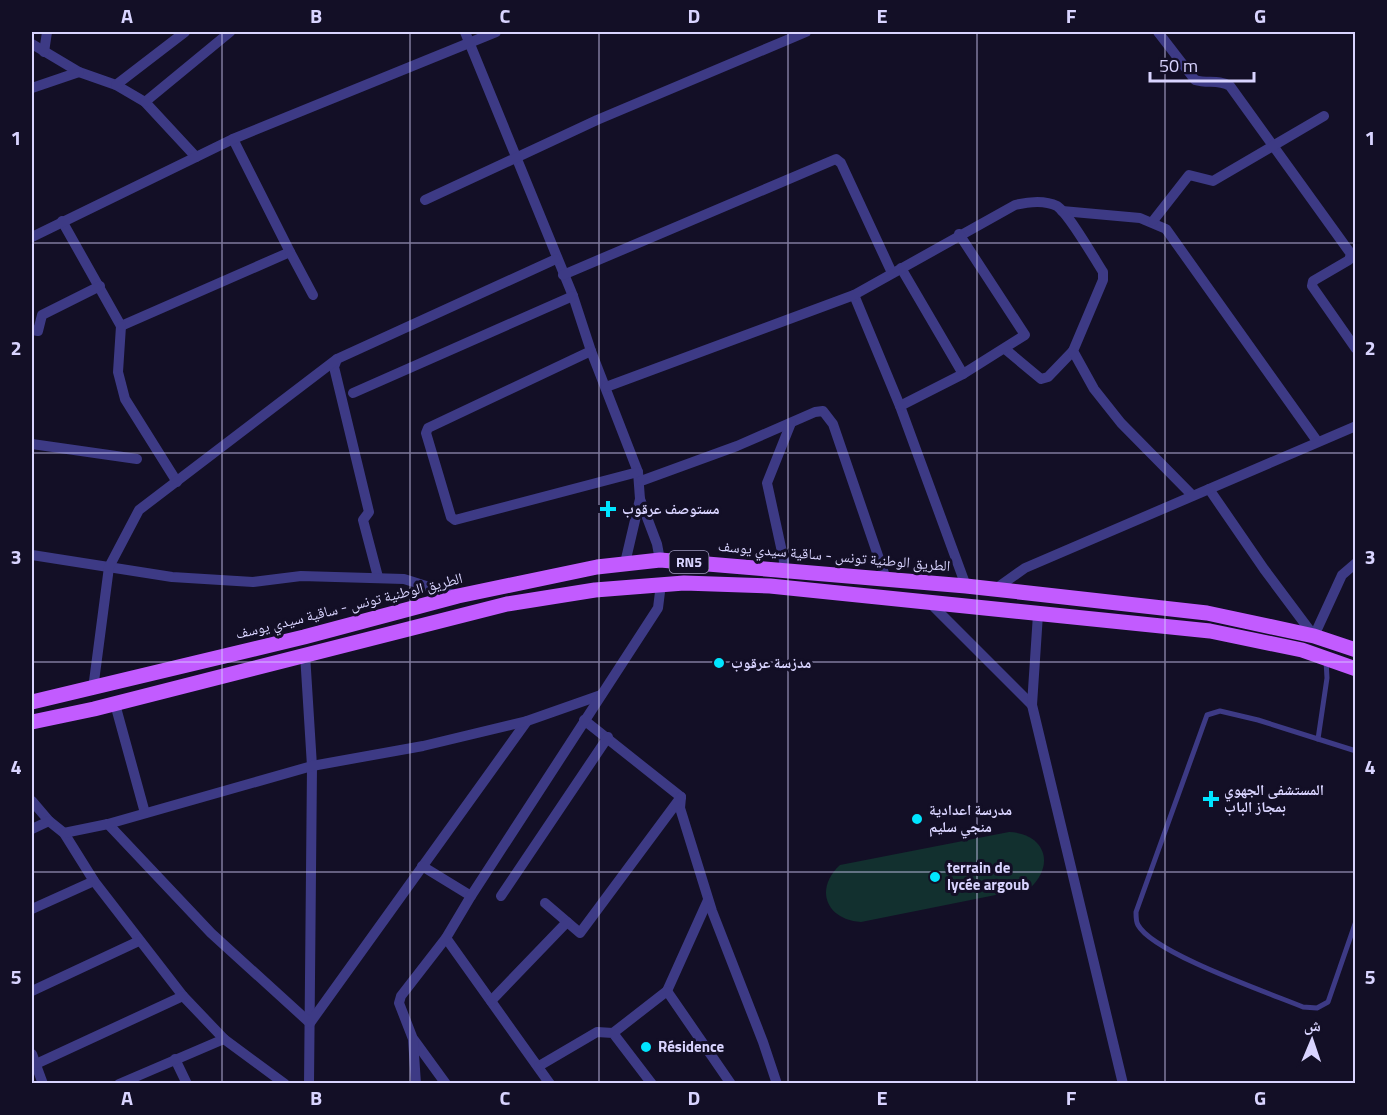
<svg xmlns="http://www.w3.org/2000/svg" width="1387" height="1115" font-family="'Titillium Web','Noto Naskh Arabic',sans-serif">
	<style>
		.grass { fill: #12302f }
		.lines { fill: none; stroke-linecap: round; stroke-linejoin: round }
		.service { stroke: #3d3a85; stroke-width: 5 }
		.minor { stroke: #3d3a85; stroke-width: 10 }
		.primary { stroke: #c25bff; stroke-width: 15 }
		.grid { fill: none; stroke: #d9d4ff; stroke-width: 1.5; stroke-opacity: 0.55 }
		.poi-dot { fill: #00e5ff; stroke: #130f26; stroke-width: 2 }
		.labels { text-anchor: middle; stroke-width: 6; stroke-linejoin: round; paint-order: stroke }
		.shield { fill: #130f26; stroke: #9e99be; stroke-width: 1.5 }
		.shield-label { font-size: 14px; font-weight: bold; fill: #d9d4ff }
		.poi-label { font-size: 15px; font-weight: bold; fill: #d9d4ff; stroke: #130f26; text-anchor: start }
		.street-label { font-size: 15px; fill: #d9d4ff; stroke: #130f26 }
		.neatline { fill: none; stroke: #d9d4ff; stroke-width: 2 }
		.grid-label { font-size: 20px; text-anchor: middle; font-weight: bold; fill: #d9d4ff }
	</style>
	<rect width="100%" height="100%" fill="#130f26"/>
	<path class="grass" d="M 1009,832 C 1044,833 1056,864 1030,888 L 861,922 C 826,920 814,889 840,865 Z"/>
	<g class="lines">
		<g class="service">
			<path d="M 1318,739 L 1327,678 L 1326,660"/>
			<path d="M 1356,751 L 1258,720 L 1220,711 L 1207,715 L 1136,912 C 1136,916 1136,922 1138,925 C 1153,953 1269,993 1303,1007 L 1317,1008 L 1328,1002 L 1356,921"/>
		</g>
		<g class="minor">
			<path d="M 465,32 L 573,296 L 591,351 L 638,472 L 640,499 L 625,563"/>
			<path d="M 1158,32 L 1195,80 C 1208,84 1218,79 1230,86 L 1351,254 L 1349,260 L 1313,281 L 1312,286 L 1356,349"/>
			<path d="M 32,44 L 79,72 L 116,85 L 145,102 L 196,157"/>
			<path d="M 44,52 L 47,32"/>
			<path d="M 116,85 L 185,32"/>
			<path d="M 32,88 L 79,72"/>
			<path d="M 145,102 L 230,32"/>
			<path d="M 425,200 L 597,120 L 806,32"/>
			<path d="M 1062,211 L 1140,218 L 1166,229 L 1317,441"/>
			<path d="M 62,221 L 121,326 L 290,252 L 233,139"/>
			<path d="M 1153,221 L 1189,175 L 1213,181 L 1324,116"/>
			<path d="M 32,237 L 233,139 L 496,32"/>
			<path d="M 290,252 L 313,295"/>
			<path d="M 901,268 L 963,374"/>
			<path d="M 563,275 L 836,159 L 841,163 L 892,273"/>
			<path d="M 854,295 L 900,406 L 966,586"/>
			<path d="M 121,326 L 118,372 L 125,399 L 177,482"/>
			<path d="M 32,330 L 38,331 L 42,315 L 100,286"/>
			<path d="M 1005,349 L 1041,379 L 1048,377 L 1073,351"/>
			<path d="M 591,351 L 428,428 L 426,433 L 451,517 L 455,520 L 638,472"/>
			<path d="M 337,359 L 334,367 L 369,512 L 363,520 L 378,577"/>
			<path d="M 606,387 L 854,295 L 1015,205 C 1027,202 1045,200 1057,206 C 1069,214 1094,258 1103,272 L 1103,280 L 1073,351 L 1094,389 L 1121,423 L 1192,495"/>
			<path d="M 353,393 L 573,296"/>
			<path d="M 900,406 L 963,374 L 1025,335 L 959,234"/>
			<path d="M 32,444 L 137,459"/>
			<path d="M 641,481 L 737,446 L 815,412 L 823,411 L 833,424 L 886,579"/>
			<path d="M 1209,489 L 1264,569 L 1314,636"/>
			<path d="M 640,499 L 657,544 L 660,560"/>
			<path d="M 32,555 L 172,577 L 253,582 L 301,576 L 404,579 L 458,596"/>
			<path d="M 783,570 L 784,561 L 767,483 L 791,423"/>
			<path d="M 994,590 L 1025,568 L 1356,426"/>
			<path d="M 930,603 L 1032,705"/>
			<path d="M 1038,614 L 1032,705 L 1123,1084"/>
			<path d="M 1314,636 L 1342,575 L 1356,563"/>
			<path d="M 305,654 L 312,766 L 309,1084"/>
			<path d="M 93,689 L 109,567 L 139,510 L 337,359 L 556,259"/>
			<path d="M 115,704 L 145,813"/>
			<path d="M 584,720 L 681,797"/>
			<path d="M 681,797 L 680,808 L 712,911 L 763,1042 L 777,1084"/>
			<path d="M 32,801 L 49,821 L 64,833 L 94,881 L 183,996 L 224,1039 L 285,1084"/>
			<path d="M 108,824 L 211,933 L 310,1023 L 527,721"/>
			<path d="M 32,829 L 49,821"/>
			<path d="M 64,833 L 108,824 L 312,766 L 423,746 L 527,721 L 601,695"/>
			<path d="M 422,866 L 471,896"/>
			<path d="M 501,896 L 608,737"/>
			<path d="M 545,903 L 580,933 L 681,797"/>
			<path d="M 32,909 L 94,881"/>
			<path d="M 446,938 L 550,1084"/>
			<path d="M 32,991 L 139,941"/>
			<path d="M 667,991 L 708,900"/>
			<path d="M 491,1001 L 567,922"/>
			<path d="M 613,1033 L 667,991 L 731,1084"/>
			<path d="M 414,1040 L 446,1084"/>
			<path d="M 32,1054 L 43,1084"/>
			<path d="M 175,1059 L 187,1084"/>
			<path d="M 36,1064 L 183,996"/>
			<path d="M 539,1066 L 597,1032 L 613,1033 L 652,1084"/>
			<path d="M 119,1084 L 224,1039"/>
			<path d="M 416,1084 L 413,1039 L 399,1003 L 401,996 L 446,938 L 471,896 L 658,608 L 661,584"/>
		</g>
		<g class="primary">
			<path d="M 32,702 L 304,637 L 458,596 L 597,567 L 660,560 L 966,586 L 1207,613 L 1314,636 L 1356,650"/>
			<path d="M 32,722 L 94,709 L 507,604 L 595,590 L 684,583 L 770,586 L 1210,631 L 1302,650 L 1356,669"/>
		</g>
	</g>
	<path class="grid" d="M 222,32 L 222,1084M 410,32 L 410,1084M 599,32 L 599,1084M 788,32 L 788,1084M 977,32 L 977,1084M 1165,32 L 1165,1084M 32,243 L 1356,243M 32,453 L 1356,453M 32,662 L 1356,662M 32,872 L 1356,872"/>
	<g class="poi-dot">
		<path d="M605 500h6v6h6v6h-6v6h-6v-6h-6v-6h6z"/>
		<circle cx="719" cy="663" r="6"/>
		<path d="M1208 790h6v6h6v6h-6v6h-6v-6h-6v-6h6z"/>
		<circle cx="917" cy="819" r="6"/>
		<circle cx="935" cy="877" r="6"/>
		<circle cx="646" cy="1047" r="6"/>
	</g>
	<g class="labels">
		<rect class="shield" x="669.5" y="551" width="39" height="22" rx="4.5"/>
		<g class="shield-label">
			<text x="689" y="567">RN5</text>
		</g>
		<g class="poi-label">
			<text x="622" y="514">مستوصف عرقوب</text>
			<text x="731" y="668">مدزسة عرقوب</text>
			<text x="1224" y="795">المستشفى الجهوي<tspan x="1224" dy="17">بمجاز الباب</tspan></text>
			<text x="929" y="815">مدرسة اعدادية<tspan x="929" dy="17">منجي سليم</tspan></text>
			<text x="947" y="873">terrain de<tspan x="947" dy="17">lycée argoub</tspan></text>
			<text x="658" y="1052">Résidence</text>
		</g>
		<g class="street-label">
			<text transform="translate(834 556) rotate(5)" y="5">الطريق الوطنية تونس - ساقية سيدي يوسف</text>
			<text transform="translate(349 606) rotate(-14)" y="5">الطريق الوطنية تونس - ساقية سيدي يوسف</text>
		</g>
	</g>
	<rect width="1387" height="1115" fill="none" stroke="#130f26" stroke-width="66"/>
	<g transform="translate(1312 1040) rotate(2)" stroke="#130f26" stroke-width="4.5" paint-order="stroke">
	<path d="M0-4.5L10 22L0 15L-10 22Z" fill="#d9d4ff"/>
	<text y="-9" font-size="16" font-weight="bold" text-anchor="middle" fill="#d9d4ff">ش</text>
	</g>
	<path d="M1150 72v9h104v-9" fill="none" stroke="#d9d4ff" stroke-width="3"/>
	<text x="1159" y="72" font-size="18" fill="#d9d4ff" stroke="#130f26" stroke-width="4.5" paint-order="stroke">50 m</text>
	<rect x="33" y="33" width="1321" height="1049" class="neatline"/>
	<g class="grid-label">
		<text x="127" y="23">A</text>
		<text x="316" y="23">B</text>
		<text x="505" y="23">C</text>
		<text x="694" y="23">D</text>
		<text x="882" y="23">E</text>
		<text x="1071" y="23">F</text>
		<text x="1260" y="23">G</text>
		<text x="16" y="145">1</text>
		<text x="1370" y="145">1</text>
		<text x="16" y="355">2</text>
		<text x="1370" y="355">2</text>
		<text x="16" y="564">3</text>
		<text x="1370" y="564">3</text>
		<text x="16" y="774">4</text>
		<text x="1370" y="774">4</text>
		<text x="16" y="984">5</text>
		<text x="1370" y="984">5</text>
		<text x="127" y="1105">A</text>
		<text x="316" y="1105">B</text>
		<text x="505" y="1105">C</text>
		<text x="694" y="1105">D</text>
		<text x="882" y="1105">E</text>
		<text x="1071" y="1105">F</text>
		<text x="1260" y="1105">G</text>
	</g>
</svg>
